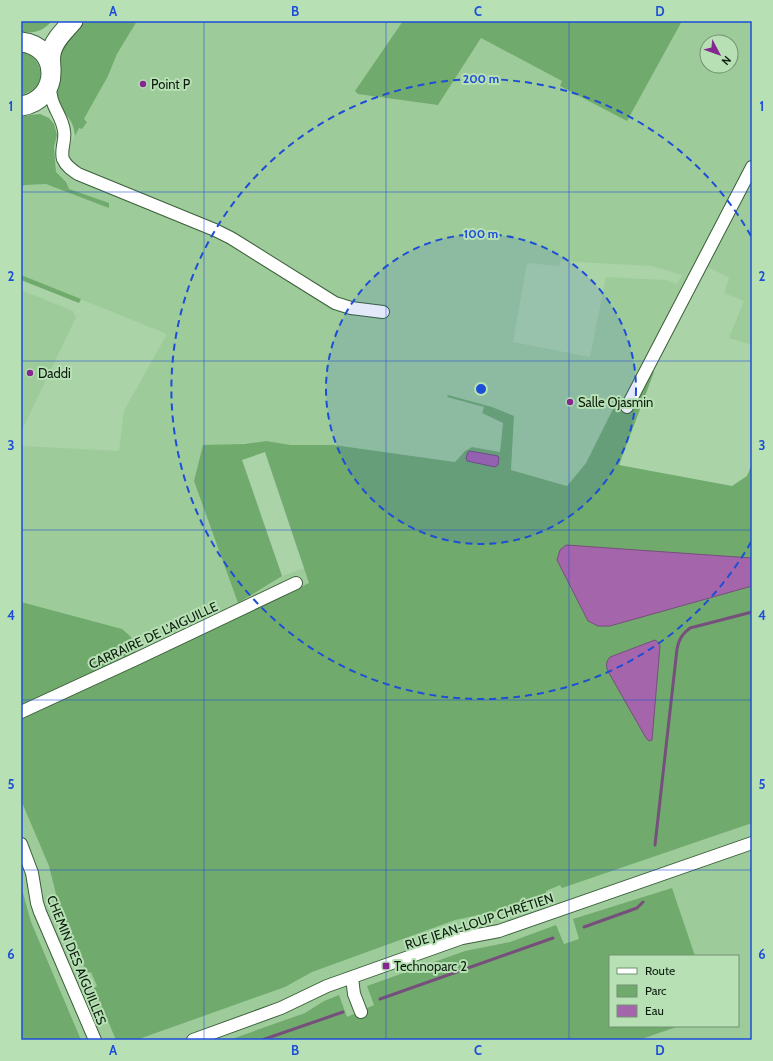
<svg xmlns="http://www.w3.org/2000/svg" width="773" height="1061" font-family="Cabin,sans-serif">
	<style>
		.built { fill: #9dcb9a; fill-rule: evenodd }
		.green { fill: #70aa6d }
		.water { fill: #a465ab; stroke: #774f7c }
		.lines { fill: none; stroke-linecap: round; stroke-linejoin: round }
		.stream { stroke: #774f7c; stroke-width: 3 }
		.minor-casing { stroke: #3b5f39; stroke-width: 14 }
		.primary-casing { stroke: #3b5f39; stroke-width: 21 }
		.minor { stroke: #fff; stroke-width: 12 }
		.primary { stroke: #fff; stroke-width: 19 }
		.grid { fill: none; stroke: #1d4ed8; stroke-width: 1; stroke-opacity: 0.55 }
		.ring { fill: none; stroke: #1d4ed8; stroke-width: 2; stroke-dasharray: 7 5 }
		.poi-dot { fill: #862791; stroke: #b7e0b5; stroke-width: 1.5 }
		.labels { text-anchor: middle; stroke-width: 4; stroke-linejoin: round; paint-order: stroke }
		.poi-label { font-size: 13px; fill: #0d1d0d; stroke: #b7e0b5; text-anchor: start }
		.street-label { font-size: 13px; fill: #0d1d0d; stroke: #b7e0b5 }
		.centre { fill: #1d4ed8; stroke: #b7e0b5; stroke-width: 2 }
		.ring-label { font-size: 12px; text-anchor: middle; font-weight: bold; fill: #1d4ed8; stroke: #b7e0b5; stroke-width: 4; stroke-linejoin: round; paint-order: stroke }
		.neatline { fill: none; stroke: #1d4ed8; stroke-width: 1.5 }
		.grid-label { font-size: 13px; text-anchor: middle; font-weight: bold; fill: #1d4ed8 }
	</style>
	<rect width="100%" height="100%" fill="#aad3a8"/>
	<g class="built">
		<path d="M 137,21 L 403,21 L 382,54 L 438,105 L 481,38 L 563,81 L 560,86 L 627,121 L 682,21 L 752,21 L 752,345 L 729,338 L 744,301 L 724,293 L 729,278 L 708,267 L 631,413 L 615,406 L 586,463 L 567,486 L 511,470 L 514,416 L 492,407 L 448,395 L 448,397 L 484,407 L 482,413 L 503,423 L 500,452 L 472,447 L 465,451 L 456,462 L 334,445 L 291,445 L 266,441 L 238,444 L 242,460 L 282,576 L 305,568 L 752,622 L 752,1040 L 21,1040 L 21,446 L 119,451 L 124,411 L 167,334 L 21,275 L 21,187 L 25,185 L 46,184 L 70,145 L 79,127 L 87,121 L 84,120 L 108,76 L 117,54 ZM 707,42 L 731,42 L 731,66 L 707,66 ZM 561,261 L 652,266 L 682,275 L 677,284 L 665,280 L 606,277 L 590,357 L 513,342 L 527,263 L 559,266 ZM 610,956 L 738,956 L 738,1026 L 610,1026 Z"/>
		<path d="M 21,290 L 73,311 L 76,317 L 21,432 Z"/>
	</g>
	<g class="green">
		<path d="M 21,21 L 52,21 C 42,32 35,33 21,32 Z"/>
		<path d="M 80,21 L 137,21 L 117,54 L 108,76 L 84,119 L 87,122 L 82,129 L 79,128 L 75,136 C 73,117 65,117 58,103 C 54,95 60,84 61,76 C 62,67 56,57 60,48 C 63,41 75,28 80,21 Z"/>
		<path d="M 403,21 L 682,21 L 627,121 L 560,86 L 562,81 L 481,38 L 438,105 L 358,94 L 355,91 Z"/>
		<path d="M 21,52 C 35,53 46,71 38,84 C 34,90 29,92 22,95 L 21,92 Z"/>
		<path d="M 40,114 L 49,118 L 54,124 L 57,135 L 54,147 L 56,172 L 66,182 L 69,189 L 109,203 L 109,208 L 46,184 L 25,185 L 21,187 L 21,117 L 30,115 Z"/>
		<path d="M 21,275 L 81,299 L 79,303 L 21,280 Z"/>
		<path d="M 653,371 L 654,372 L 619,465 L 732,486 L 747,476 L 752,464 L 752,823 L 562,888 L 560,885 L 546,891 L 546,895 L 502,910 L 455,920 L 312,972 L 285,987 L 136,1040 L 116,1040 L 94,988 L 97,986 L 91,972 L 87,973 L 59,906 L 49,866 L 21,800 L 21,719 L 309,583 L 265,452 L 242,460 L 282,576 L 238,603 L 194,481 L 203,445 L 244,444 L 266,441 L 291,445 L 334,445 L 455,462 L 465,451 L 472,447 L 500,452 L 503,423 L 482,413 L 484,407 L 447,397 L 448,395 L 492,407 L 514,416 L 511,470 L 567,486 L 586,463 L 615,405 L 631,413 Z"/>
		<path d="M 21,602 L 122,629 L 130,636 L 136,646 L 134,655 L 21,706 Z"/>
		<path d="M 21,886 L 31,922 L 81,1040 L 21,1040 Z"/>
		<path d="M 672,888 L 695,956 L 610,956 L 610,1026 L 679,1026 L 639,1040 L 229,1040 L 305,1013 L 324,1001 L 339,995 L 347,1017 L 374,1005 L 367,986 L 465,951 L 510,942 L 556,925 L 564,944 L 579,939 L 573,919 Z"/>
	</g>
	<g class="water">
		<path d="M 470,451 L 498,456 L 499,458 L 498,465 L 495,467 L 467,461 L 466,458 L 468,452 Z"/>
		<path d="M 566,545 L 752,558 L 752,586 L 610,626 L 598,626 L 588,621 L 557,560 L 560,550 Z"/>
		<path d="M 655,640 L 659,643 L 660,646 L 652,740 L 649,741 L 646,738 L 609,673 C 606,667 605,663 610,657 Z"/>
	</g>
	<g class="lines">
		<g class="stream">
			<path d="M 655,845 L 677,649 C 679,639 682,634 690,628 L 752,612"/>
			<path d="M 584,927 L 637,908 L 643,902"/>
			<path d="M 380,999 L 553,938"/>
			<path d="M 262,1040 L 343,1012"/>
		</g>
		<defs>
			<g id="minor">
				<path d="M 50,84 C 49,106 62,114 64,131 C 66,140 60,150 63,159 C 66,166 72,170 78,174 L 215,230 L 231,238 L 335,303 L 351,308 L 383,312"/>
				<path d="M 627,407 L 752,167"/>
				<path d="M 21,712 L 134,660 L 296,583"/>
				<path d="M 21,844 L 32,873 L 37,903 L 40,912 L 95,1040"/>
				<path d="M 352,978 L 354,994 L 361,1012"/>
				<path d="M 193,1040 L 281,1008 L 327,986 L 462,938 L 499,931 L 752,843"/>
			</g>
			<g id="primary">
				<path d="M 21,42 C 61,46 61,100 21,106"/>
				<path d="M 51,70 C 51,65 50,59 51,54 C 53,41 65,30 73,21"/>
			</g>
		</defs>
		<use href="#minor" class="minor-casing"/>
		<use href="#primary" class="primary-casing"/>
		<use href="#minor" class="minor"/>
		<use href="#primary" class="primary"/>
	</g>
	<path class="grid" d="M 204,21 L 204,1040M 386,21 L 386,1040M 569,21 L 569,1040M 21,192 L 752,192M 21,361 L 752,361M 21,530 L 752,530M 21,700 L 752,700M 21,870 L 752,870"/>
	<circle cx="481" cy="389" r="155" fill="#1d4ed8" fill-opacity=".12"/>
	<g class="ring">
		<circle cx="481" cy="389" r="155"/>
		<path d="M751 542A310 310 0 1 1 751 236"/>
	</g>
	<g class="poi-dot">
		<circle cx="143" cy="84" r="4"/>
		<circle cx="30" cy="373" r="4"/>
		<circle cx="570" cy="402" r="4"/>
		<rect x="382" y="962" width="8" height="8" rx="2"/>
	</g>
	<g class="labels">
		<g class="poi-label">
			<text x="151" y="89">Point P</text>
			<text x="38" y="378">Daddi</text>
			<text x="578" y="407">Salle Ojasmin</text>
			<text x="394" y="971">Technoparc 2</text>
		</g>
		<g class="street-label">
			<text transform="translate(153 635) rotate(-25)" y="5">CARRAIRE DE L'AIGUILLE</text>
			<text transform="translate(479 921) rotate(-18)" y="5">RUE JEAN-LOUP CHRÉTIEN</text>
			<text transform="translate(77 960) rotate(68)" y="5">CHEMIN DES AIGUILLES</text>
		</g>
	</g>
	<circle cx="481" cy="389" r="6" class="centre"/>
	<g class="ring-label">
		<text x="481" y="83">200 m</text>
		<text x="481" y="238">100 m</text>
	</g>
	<rect width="773" height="1061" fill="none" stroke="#b7e0b5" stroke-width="44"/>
	<rect x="609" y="955" width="130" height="72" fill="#b7e0b5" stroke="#739272"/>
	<rect x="617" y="968" width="20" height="6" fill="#ffffff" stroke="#739272"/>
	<text x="645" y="975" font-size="12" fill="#0d1d0d">Route</text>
	<rect x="617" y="985" width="20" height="12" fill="#70aa6d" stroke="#739272"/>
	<text x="645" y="995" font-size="12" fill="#0d1d0d">Parc</text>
	<rect x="617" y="1005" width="20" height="12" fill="#a465ab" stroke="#739272"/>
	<text x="645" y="1015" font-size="12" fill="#0d1d0d">Eau</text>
	<g transform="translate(719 54) rotate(131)"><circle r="19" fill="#b7e0b5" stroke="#739272"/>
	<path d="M0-3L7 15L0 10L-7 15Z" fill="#862791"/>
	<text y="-6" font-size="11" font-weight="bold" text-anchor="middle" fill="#0d1d0d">N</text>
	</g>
	<rect x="22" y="22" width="729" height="1017" class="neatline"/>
	<g class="grid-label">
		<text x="113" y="16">A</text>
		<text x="295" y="16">B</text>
		<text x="478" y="16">C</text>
		<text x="660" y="16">D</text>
		<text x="11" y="111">1</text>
		<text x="762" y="111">1</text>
		<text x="11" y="281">2</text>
		<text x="762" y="281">2</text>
		<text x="11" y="450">3</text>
		<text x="762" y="450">3</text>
		<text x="11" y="620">4</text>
		<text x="762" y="620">4</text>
		<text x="11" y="789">5</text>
		<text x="762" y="789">5</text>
		<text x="11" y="959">6</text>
		<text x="762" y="959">6</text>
		<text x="113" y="1055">A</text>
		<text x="295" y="1055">B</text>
		<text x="478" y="1055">C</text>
		<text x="660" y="1055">D</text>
	</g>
</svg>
